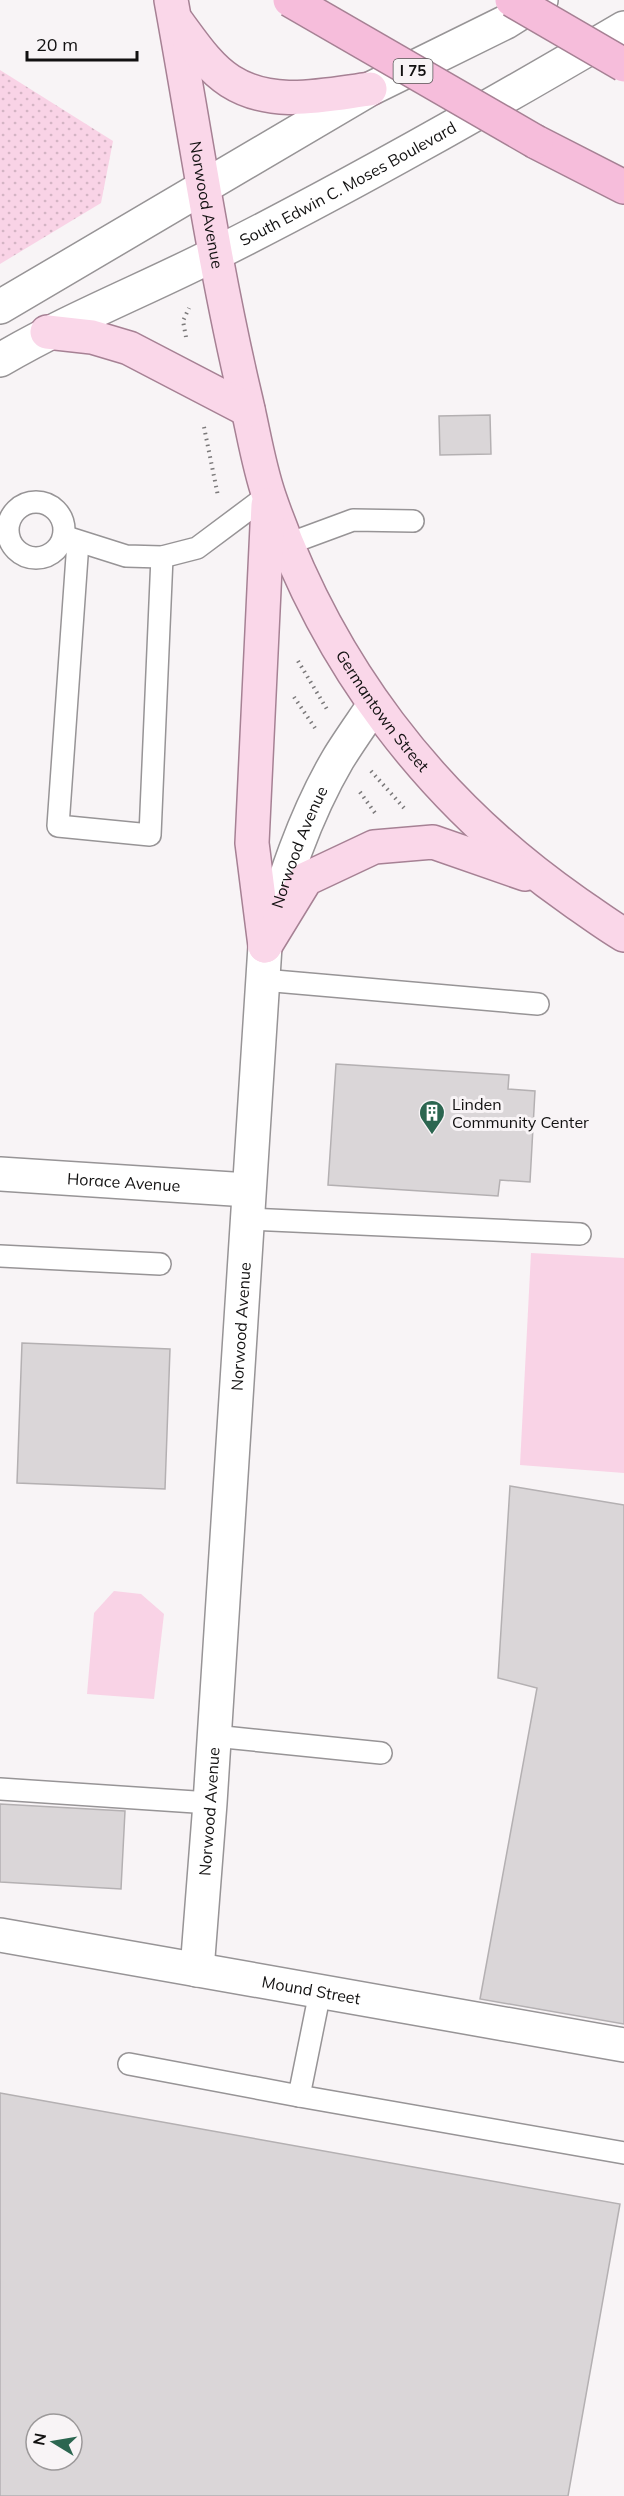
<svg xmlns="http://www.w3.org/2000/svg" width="624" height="2496" font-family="Mulish,sans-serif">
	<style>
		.grass { fill: url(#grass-dots) }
		.park { fill: #f9d3e6 }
		.building { fill: #dad6d8; stroke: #b4b0b2; stroke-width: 1.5; fill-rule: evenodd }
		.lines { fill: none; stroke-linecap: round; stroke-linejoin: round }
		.lane-casing { stroke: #979496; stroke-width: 24 }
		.street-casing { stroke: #979496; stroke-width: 36 }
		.secondary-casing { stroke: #979496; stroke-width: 36 }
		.primary-casing { stroke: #a68194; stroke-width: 36 }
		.highway-casing { stroke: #a68194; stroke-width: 36 }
		.path { stroke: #7b797a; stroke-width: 4; stroke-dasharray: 1.5 4.5; stroke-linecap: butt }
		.lane { stroke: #fff; stroke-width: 21 }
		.street { stroke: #fff; stroke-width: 33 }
		.secondary { stroke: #fff; stroke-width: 33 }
		.primary { stroke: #fad7e9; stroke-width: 33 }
		.highway { stroke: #f6bddb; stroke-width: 33 }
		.highway-bridge-casing { stroke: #a68194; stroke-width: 36; stroke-linecap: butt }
		.highway-bridge { stroke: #f6bddb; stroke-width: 33 }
		.labels { text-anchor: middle; stroke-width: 6; stroke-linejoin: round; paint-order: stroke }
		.shield { fill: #f8f4f6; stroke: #575556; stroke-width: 1.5 }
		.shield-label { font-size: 15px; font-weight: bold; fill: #121111 }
		.street-label { font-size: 16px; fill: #121111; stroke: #f8f4f6 }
		.poi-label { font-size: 16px; fill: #121111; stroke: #f8f4f6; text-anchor: start }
	</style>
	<defs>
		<pattern id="grass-dots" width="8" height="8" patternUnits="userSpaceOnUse" patternTransform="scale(1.5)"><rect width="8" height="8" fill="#f9d3e6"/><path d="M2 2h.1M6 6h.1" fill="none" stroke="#d4b4c4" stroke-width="1.8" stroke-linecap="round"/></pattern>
	</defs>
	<rect width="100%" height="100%" fill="#f8f4f6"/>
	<path class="grass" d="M 0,70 L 113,141 L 101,203 L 0,264 Z"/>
	<g class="park">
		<path d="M 531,1253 L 624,1258 L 624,1473 L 520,1465 Z"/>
		<path d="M 114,1591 L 141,1594 L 164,1614 L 154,1699 L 87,1694 L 94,1613 Z"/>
	</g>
	<g class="building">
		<path d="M 490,415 L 491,454 L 440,455 L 439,416 Z"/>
		<path d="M 336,1064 L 509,1075 L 508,1089 L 535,1091 L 530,1182 L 500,1180 L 498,1196 L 328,1185 Z"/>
		<path d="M 22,1343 L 170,1349 L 165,1489 L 17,1483 Z"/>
		<path d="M 510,1486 L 624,1505 L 624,2024 L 480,1999 L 537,1688 L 498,1678 Z"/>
		<path d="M 0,1804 L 125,1811 L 121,1889 L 0,1882 Z"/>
		<path d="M 0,2093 L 620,2204 L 568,2496 L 0,2496 ZM 36,2424 L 72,2424 L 72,2460 L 36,2460 Z"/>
	</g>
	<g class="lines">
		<defs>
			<g id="lane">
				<circle cx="36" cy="530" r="28"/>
				<path d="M 66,537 L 126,556 L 162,557 L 197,548 L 268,495"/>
				<path d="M 78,542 L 58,826 L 150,835 L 162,557"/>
				<path d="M 288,544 L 353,520 L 413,521"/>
				<path d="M 263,980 L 538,1004"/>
				<path d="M 246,1219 L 580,1234"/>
				<path d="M 0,1256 L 160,1264"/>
				<path d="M 214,1736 L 381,1753"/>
				<path d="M 0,1789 L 210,1803"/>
				<path d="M 129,2064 L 299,2096 L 320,1992"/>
				<path d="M 299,2096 L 624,2153"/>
			</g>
			<g id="street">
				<path id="s1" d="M 0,1174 L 248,1190"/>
				<path id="s2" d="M 0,1935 L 624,2045"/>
				<path id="s3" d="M 197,1970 L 210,1803 L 265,946 C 283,882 304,817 338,759 C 349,741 362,723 374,705"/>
			</g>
			<g id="secondary">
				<path d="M 0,307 L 370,89 L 506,22 L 541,0"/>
				<path id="s4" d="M 0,360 C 70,319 144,290 215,254 C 353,185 491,106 624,28"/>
			</g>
			<g id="primary">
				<path id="s5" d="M 171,0 C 195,132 214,265 245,396 C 253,429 258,464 269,496 C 326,663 430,801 575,902 C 591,913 607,925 624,935"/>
				<path d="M 177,22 C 192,42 208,67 230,81 C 272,108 324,95 370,89"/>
				<path d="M 47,332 L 92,337 L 129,348 L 248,410"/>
				<path d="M 265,946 L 252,843 L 268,505"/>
				<path d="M 265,946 L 306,879 L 374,847 L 433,842 L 525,874"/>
			</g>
			<path id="highway" d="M 536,142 L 624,187"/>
		</defs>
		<use href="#lane" class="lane-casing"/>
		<use href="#street" class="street-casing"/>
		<use href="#secondary" class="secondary-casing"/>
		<use href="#primary" class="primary-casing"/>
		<use href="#highway" class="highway-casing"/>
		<g class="path">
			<path d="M 186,337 L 183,321 L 189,308"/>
			<path d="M 204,427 L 218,496"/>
			<path d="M 298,661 L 328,711"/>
			<path d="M 294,697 L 315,728"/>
			<path d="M 371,771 L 404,808"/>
			<path d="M 360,792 L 375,813"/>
		</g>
		<use href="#lane" class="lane"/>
		<use href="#street" class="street"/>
		<use href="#secondary" class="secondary"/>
		<use href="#primary" class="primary"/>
		<use href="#highway" class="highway"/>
		<defs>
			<g id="highway-bridge">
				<path d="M 290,0 L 536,142"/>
				<path d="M 512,0 L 624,65"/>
			</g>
		</defs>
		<use href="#highway-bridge" class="highway-bridge-casing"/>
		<use href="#highway-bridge" class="highway-bridge"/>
	</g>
	<defs>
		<symbol id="building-pin" viewBox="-11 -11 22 30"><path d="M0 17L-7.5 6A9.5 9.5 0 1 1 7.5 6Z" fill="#2b6650" stroke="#f8f4f6"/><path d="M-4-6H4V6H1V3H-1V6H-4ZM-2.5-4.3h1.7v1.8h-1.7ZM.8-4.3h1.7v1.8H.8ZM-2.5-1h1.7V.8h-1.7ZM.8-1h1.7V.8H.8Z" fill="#fff"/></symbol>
	</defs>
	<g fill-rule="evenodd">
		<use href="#building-pin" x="417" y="1098" width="30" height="40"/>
	</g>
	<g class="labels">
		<rect class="shield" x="393.5" y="59" width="39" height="24" rx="4.5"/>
		<g class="shield-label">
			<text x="413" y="76">I 75</text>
		</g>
		<g class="street-label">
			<text dy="6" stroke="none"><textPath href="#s4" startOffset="390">South Edwin C. Moses Boulevard</textPath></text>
			<text dy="6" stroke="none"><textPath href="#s5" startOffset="208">Norwood Avenue</textPath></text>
			<text dy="6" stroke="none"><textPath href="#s5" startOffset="750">Germantown Street</textPath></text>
			<text dy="6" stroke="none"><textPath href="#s3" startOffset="1131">Norwood Avenue</textPath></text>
			<text dy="6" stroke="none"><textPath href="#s1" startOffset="124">Horace Avenue</textPath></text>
			<text dy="6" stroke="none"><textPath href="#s3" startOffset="645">Norwood Avenue</textPath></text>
			<text dy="6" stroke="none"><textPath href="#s3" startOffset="159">Norwood Avenue</textPath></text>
			<text dy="6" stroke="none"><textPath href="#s2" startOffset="316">Mound Street</textPath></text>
		</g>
		<g class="poi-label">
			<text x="452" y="1110">Linden<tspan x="452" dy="18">Community Center</tspan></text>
		</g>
	</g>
	<g transform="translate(54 2442) rotate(281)"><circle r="28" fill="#f8f4f6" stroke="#9c999a" stroke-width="1.5"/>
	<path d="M0-4.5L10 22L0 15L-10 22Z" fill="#2b6650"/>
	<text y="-9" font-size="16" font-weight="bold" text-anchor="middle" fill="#121111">N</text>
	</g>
	<path d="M27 51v9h110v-9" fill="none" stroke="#121111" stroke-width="3"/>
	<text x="36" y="51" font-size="18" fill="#121111" stroke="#f8f4f6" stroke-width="4.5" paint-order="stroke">20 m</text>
</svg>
